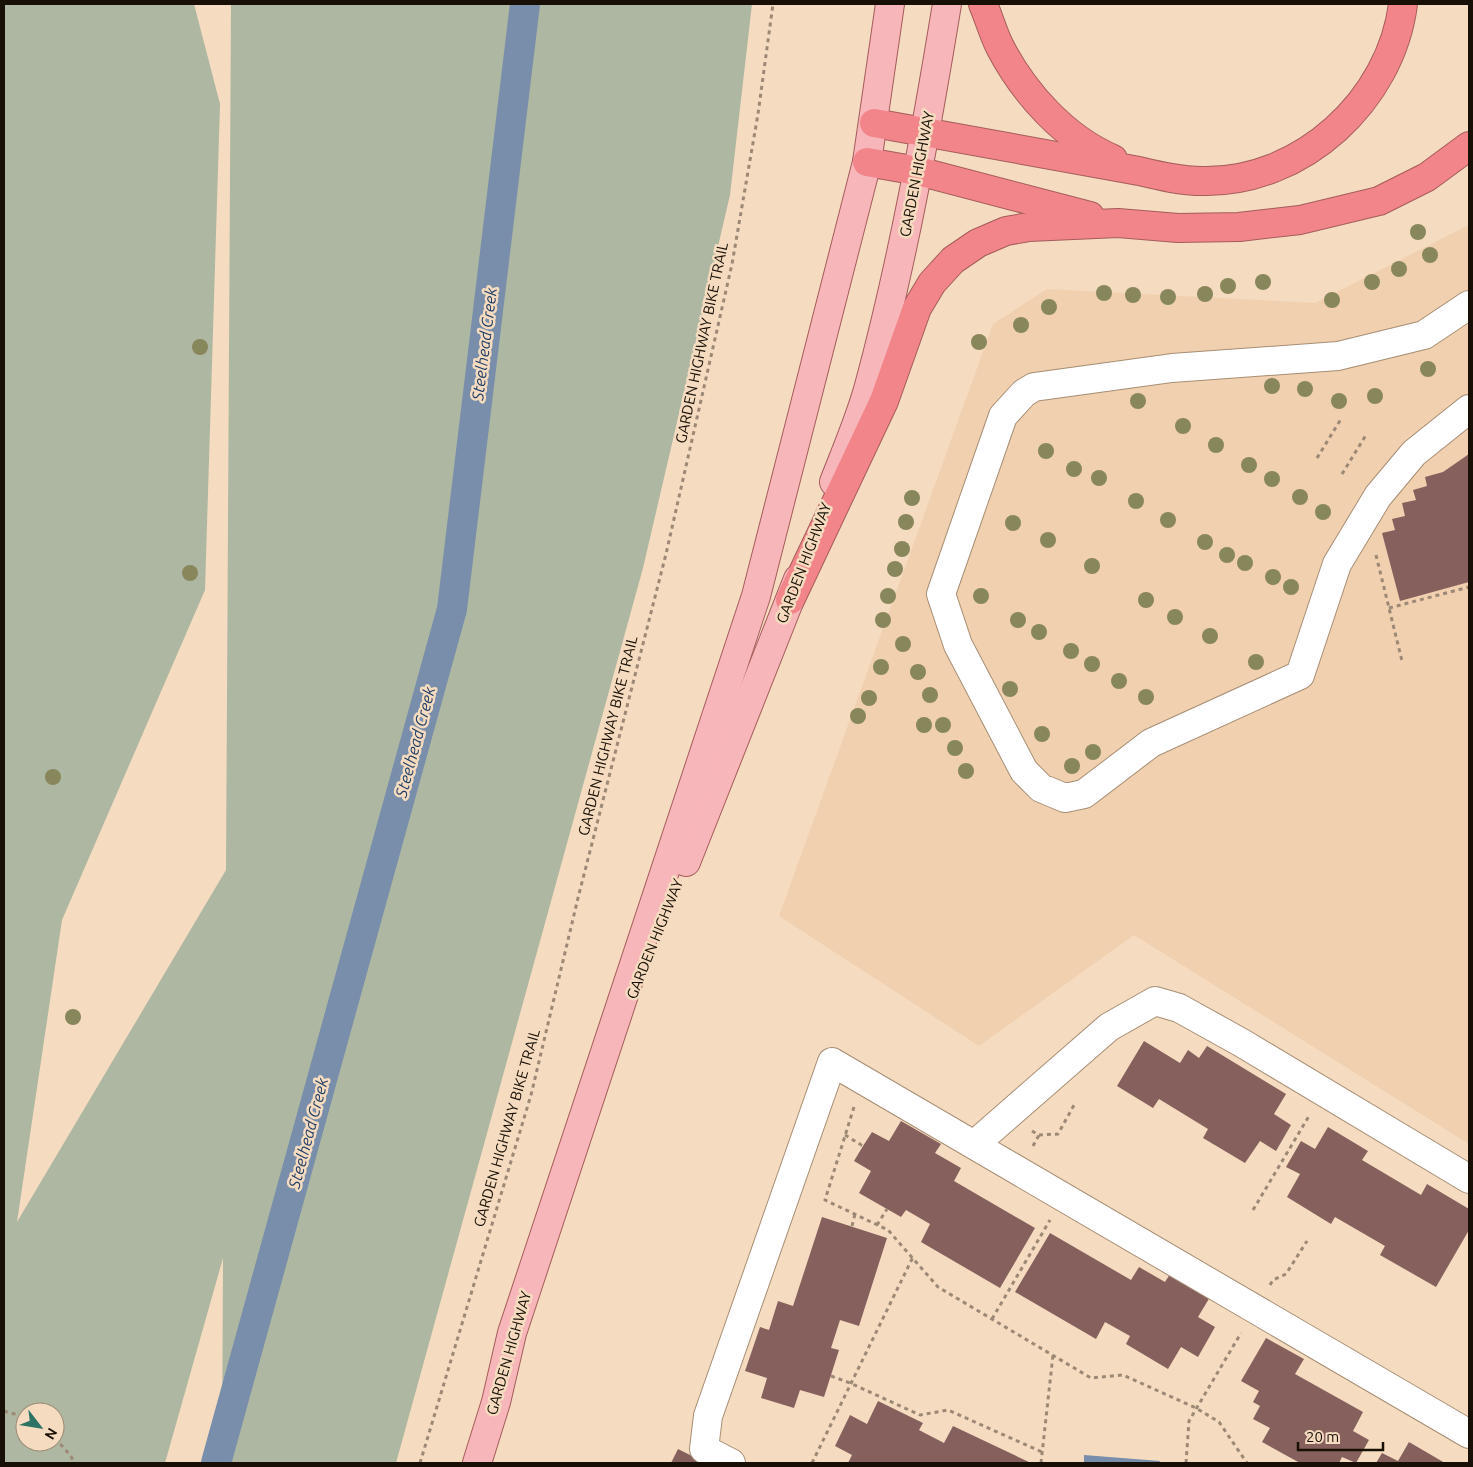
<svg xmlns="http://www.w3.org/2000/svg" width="1473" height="1467" font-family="Ubuntu,sans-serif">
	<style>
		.built { fill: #f0d0af }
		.green { fill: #aeb7a2; fill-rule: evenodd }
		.water { fill: #788eaa }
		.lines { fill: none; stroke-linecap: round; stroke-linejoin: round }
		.canal { stroke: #788eaa; stroke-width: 30 }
		.building { fill: #86605d }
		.minor-casing { stroke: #a68e74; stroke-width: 30 }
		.major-casing { stroke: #a55c5c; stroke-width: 30 }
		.highway-casing { stroke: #a55c5c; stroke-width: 30 }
		.path { stroke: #9c8975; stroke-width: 3; stroke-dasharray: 4 4; stroke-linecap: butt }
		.minor { stroke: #fff; stroke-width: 28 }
		.major { stroke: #f7b6b9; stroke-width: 28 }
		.highway { stroke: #f1858a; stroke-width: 28 }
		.tree { fill: #88865b }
		.labels { text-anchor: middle; stroke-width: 5; stroke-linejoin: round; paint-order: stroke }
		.street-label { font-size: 15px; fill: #181006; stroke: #f5dbbf }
		.water-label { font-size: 16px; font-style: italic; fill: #1f3e67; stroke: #f5dbbf }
	</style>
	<rect width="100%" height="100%" fill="#f5dbbf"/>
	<path class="built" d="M 1469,225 L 1469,1144 L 1134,935 L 979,1046 L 779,916 L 993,324 L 1047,289 L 1315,303 Z"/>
	<path class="green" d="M 4,4 L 194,4 L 220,104 L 205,590 L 62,920 L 17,1222 L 226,870 L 231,4 L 752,4 L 730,195 L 643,568 L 396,1463 L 222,1463 L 223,1258 L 165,1463 L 4,1463 ZM 25,1412 L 55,1412 L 55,1442 L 25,1442 Z"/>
	<path class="water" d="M 1084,1455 L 1160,1461 L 1159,1463 L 1084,1463 Z"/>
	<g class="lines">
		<path class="canal" d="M 216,1463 L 452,609 L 525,4"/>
	</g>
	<g class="building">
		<path d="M 1469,454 L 1469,582 L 1400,601 L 1382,533 L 1395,530 L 1392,519 L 1405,516 L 1402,503 L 1416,500 L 1413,490 L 1427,486 L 1425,477 L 1443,472 Z"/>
		<path d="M 1144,1041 L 1180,1063 L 1188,1050 L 1199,1058 L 1207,1046 L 1286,1094 L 1274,1114 L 1291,1125 L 1276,1151 L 1260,1141 L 1245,1163 L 1203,1138 L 1208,1129 L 1159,1099 L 1153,1108 L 1117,1086 Z"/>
		<path d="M 901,1121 L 941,1144 L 935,1153 L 961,1168 L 954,1181 L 1035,1228 L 1000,1288 L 921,1242 L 930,1224 L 906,1210 L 901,1217 L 859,1193 L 871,1171 L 854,1161 L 863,1146 L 872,1132 L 889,1141 Z"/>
		<path d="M 1328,1127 L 1368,1151 L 1362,1160 L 1421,1195 L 1427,1184 L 1469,1209 L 1469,1230 L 1436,1287 L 1380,1255 L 1385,1246 L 1335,1217 L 1331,1224 L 1287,1197 L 1300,1174 L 1286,1167 L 1301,1141 L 1315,1149 Z"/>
		<path d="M 822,1217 L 887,1238 L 859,1326 L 840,1320 L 831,1348 L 839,1350 L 824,1397 L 800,1390 L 794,1408 L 761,1398 L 767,1378 L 745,1371 L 760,1327 L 769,1330 L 778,1301 L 793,1306 Z"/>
		<path d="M 1050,1233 L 1131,1280 L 1139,1267 L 1165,1282 L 1170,1274 L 1210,1297 L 1198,1317 L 1215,1327 L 1198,1357 L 1181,1347 L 1168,1369 L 1126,1344 L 1130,1336 L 1105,1322 L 1096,1339 L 1015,1292 Z"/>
		<path d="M 1266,1338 L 1304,1359 L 1295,1374 L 1363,1412 L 1353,1431 L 1369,1440 L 1356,1463 L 1342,1457 L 1339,1463 L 1300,1463 L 1262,1442 L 1270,1428 L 1253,1419 L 1260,1406 L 1253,1402 L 1259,1391 L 1241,1381 Z"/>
		<path d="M 878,1401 L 923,1423 L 919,1430 L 944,1443 L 953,1426 L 1031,1463 L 848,1463 L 852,1455 L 835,1446 L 850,1415 L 867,1424 Z"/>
		<path d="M 1409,1442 L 1445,1463 L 1376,1463 L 1382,1453 L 1398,1461 Z"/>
		<path d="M 678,1449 L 706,1463 L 671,1463 Z"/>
	</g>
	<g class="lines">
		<defs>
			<g id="minor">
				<path d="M 1469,305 L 1424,335 L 1338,356 L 1172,368 L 1034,387 L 1024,393 L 1003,416 L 941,594 L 958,645 L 1024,771 L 1041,788 L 1065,798 L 1084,794 L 1151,743 L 1300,675 L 1337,564 L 1378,496 L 1414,453 L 1469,409"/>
				<path d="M 975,1144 L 1109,1027 L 1155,1001 L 1179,1008 L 1242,1043 L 1469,1179"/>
				<path d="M 731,1463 L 704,1449 L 708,1416 L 832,1062 L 1469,1434"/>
			</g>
			<g id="major">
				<path d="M 834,482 C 846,451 860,419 869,386 C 903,260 926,132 947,4"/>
				<path d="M 686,862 L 798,579"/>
				<path d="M 477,1463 L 496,1402 L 512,1333 L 756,596 L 867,162 L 890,4"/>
			</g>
			<g id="highway">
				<path d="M 983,4 C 989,18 993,33 1000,47 C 1024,93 1064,138 1113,159"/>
				<path d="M 874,123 L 1139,171 C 1160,176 1181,181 1203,181 C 1302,183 1391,100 1403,4"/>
				<path d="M 867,162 L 918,171 L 1090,216"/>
				<path d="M 790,600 L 884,401 L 917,308 L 932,283 L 953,260 L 978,243 L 1006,231 L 1029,227 L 1118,223 L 1178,228 L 1239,227 L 1300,220 L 1379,201 L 1427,177 L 1469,146"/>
			</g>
		</defs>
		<use href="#minor" class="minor-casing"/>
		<use href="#major" class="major-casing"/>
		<use href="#highway" class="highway-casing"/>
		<g class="path">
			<path d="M 1317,458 L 1341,419"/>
			<path d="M 1342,474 L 1366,435"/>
			<path d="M 1376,555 L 1402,661"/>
			<path d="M 1389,608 L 1469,587"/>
			<path d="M 854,1107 L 825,1200 L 888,1230 L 938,1287 L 1091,1378 L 1123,1375 L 1196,1408 L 1219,1422 L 1247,1463"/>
			<path d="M 1032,1131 L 1039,1135 L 1058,1134 L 1074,1105"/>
			<path d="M 845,1135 L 863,1146"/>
			<path d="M 1033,1146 L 1039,1135"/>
			<path d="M 1253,1210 L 1309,1116"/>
			<path d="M 877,1225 L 887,1209"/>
			<path d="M 852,1226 L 855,1214"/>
			<path d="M 1270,1285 L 1273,1280 L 1286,1274 L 1307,1241"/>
			<path d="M 992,1319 L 1050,1220"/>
			<path d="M 831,1376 L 850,1383 L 920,1415 L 948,1410 L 1042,1452"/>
			<path d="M 4,1411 L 25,1417"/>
			<path d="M 55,1438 L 71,1456 L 74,1463"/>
			<path d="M 420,1463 L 531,1095 L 578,898 L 666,554 L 732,264 L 758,114 L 773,4"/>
			<path d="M 812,1463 L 913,1257"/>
			<path d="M 1041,1463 L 1053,1355"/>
			<path d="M 1186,1463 L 1189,1421 L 1241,1333"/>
		</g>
		<use href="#minor" class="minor"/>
		<use href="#major" class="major"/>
		<use href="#highway" class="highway"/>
	</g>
	<g class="tree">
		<circle cx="1418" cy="232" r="8"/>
		<circle cx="1430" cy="255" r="8"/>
		<circle cx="1399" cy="269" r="8"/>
		<circle cx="1263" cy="282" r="8"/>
		<circle cx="1372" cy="282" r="8"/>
		<circle cx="1228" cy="286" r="8"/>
		<circle cx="1104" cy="293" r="8"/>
		<circle cx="1205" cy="294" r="8"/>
		<circle cx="1133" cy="295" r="8"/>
		<circle cx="1168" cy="297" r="8"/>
		<circle cx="1332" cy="300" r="8"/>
		<circle cx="1049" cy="307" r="8"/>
		<circle cx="1021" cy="325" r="8"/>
		<circle cx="979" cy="342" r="8"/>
		<circle cx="200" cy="347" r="8"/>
		<circle cx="1428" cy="369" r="8"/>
		<circle cx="1272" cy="386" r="8"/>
		<circle cx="1305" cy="389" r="8"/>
		<circle cx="1375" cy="396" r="8"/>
		<circle cx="1138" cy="401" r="8"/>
		<circle cx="1339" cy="401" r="8"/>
		<circle cx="1183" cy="426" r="8"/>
		<circle cx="1216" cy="445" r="8"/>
		<circle cx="1046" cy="451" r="8"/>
		<circle cx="1249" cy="465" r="8"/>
		<circle cx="1074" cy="469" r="8"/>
		<circle cx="1099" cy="478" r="8"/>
		<circle cx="1272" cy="479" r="8"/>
		<circle cx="1300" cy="497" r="8"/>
		<circle cx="912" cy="498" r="8"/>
		<circle cx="1136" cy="501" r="8"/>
		<circle cx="1323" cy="512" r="8"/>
		<circle cx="1168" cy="520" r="8"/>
		<circle cx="906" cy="522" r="8"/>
		<circle cx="1013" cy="523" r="8"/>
		<circle cx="1048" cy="540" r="8"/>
		<circle cx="1205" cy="542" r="8"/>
		<circle cx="902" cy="549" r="8"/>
		<circle cx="1227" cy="555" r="8"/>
		<circle cx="1245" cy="563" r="8"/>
		<circle cx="1092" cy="566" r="8"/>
		<circle cx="895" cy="569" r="8"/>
		<circle cx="190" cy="573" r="8"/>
		<circle cx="1273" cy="577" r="8"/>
		<circle cx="1291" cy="587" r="8"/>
		<circle cx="888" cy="596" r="8"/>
		<circle cx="981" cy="596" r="8"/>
		<circle cx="1146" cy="600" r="8"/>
		<circle cx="1175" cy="617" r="8"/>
		<circle cx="883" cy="620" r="8"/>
		<circle cx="1018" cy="620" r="8"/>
		<circle cx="1039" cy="632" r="8"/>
		<circle cx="1210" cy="636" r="8"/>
		<circle cx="903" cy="644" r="8"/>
		<circle cx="1071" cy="651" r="8"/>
		<circle cx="1256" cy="662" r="8"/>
		<circle cx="1092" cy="664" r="8"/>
		<circle cx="881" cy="667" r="8"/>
		<circle cx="918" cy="672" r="8"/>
		<circle cx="1119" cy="681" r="8"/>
		<circle cx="1010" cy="689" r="8"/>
		<circle cx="930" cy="695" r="8"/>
		<circle cx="1146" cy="697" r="8"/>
		<circle cx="869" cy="698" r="8"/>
		<circle cx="858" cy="716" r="8"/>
		<circle cx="924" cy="725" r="8"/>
		<circle cx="943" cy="725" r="8"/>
		<circle cx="1042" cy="734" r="8"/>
		<circle cx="955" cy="748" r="8"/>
		<circle cx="1093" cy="752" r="8"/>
		<circle cx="1072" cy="766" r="8"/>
		<circle cx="966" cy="771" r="8"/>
		<circle cx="53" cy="777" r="8"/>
		<circle cx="73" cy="1017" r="8"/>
	</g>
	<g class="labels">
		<g class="street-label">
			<text transform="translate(917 174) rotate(-79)" y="5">GARDEN HIGHWAY</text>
			<text transform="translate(702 343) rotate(-78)" y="5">GARDEN HIGHWAY BIKE TRAIL</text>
			<text transform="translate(804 563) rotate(-69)" y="5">GARDEN HIGHWAY</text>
			<text transform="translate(608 736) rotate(-76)" y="5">GARDEN HIGHWAY BIKE TRAIL</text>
			<text transform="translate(655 939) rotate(-68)" y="5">GARDEN HIGHWAY</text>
			<text transform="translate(507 1128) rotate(-74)" y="5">GARDEN HIGHWAY BIKE TRAIL</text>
			<text transform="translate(509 1353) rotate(-74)" y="5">GARDEN HIGHWAY</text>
		</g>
		<g class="water-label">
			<text transform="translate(484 344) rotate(-83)" y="6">Steelhead Creek</text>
			<text transform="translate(415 742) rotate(-75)" y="6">Steelhead Creek</text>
			<text transform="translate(308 1133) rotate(-75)" y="6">Steelhead Creek</text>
		</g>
	</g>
	<rect width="1473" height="1467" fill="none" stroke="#181006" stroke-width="10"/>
	<g transform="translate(40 1427) rotate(121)"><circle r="24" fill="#f5dbbf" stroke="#9d8a75"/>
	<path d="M0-4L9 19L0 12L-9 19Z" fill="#2e7265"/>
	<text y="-8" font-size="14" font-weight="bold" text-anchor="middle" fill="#181006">N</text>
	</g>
	<path d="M1298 1442v8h85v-8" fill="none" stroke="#181006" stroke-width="2.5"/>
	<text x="1306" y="1442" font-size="15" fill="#181006" stroke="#f5dbbf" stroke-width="4" paint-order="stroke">20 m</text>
</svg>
